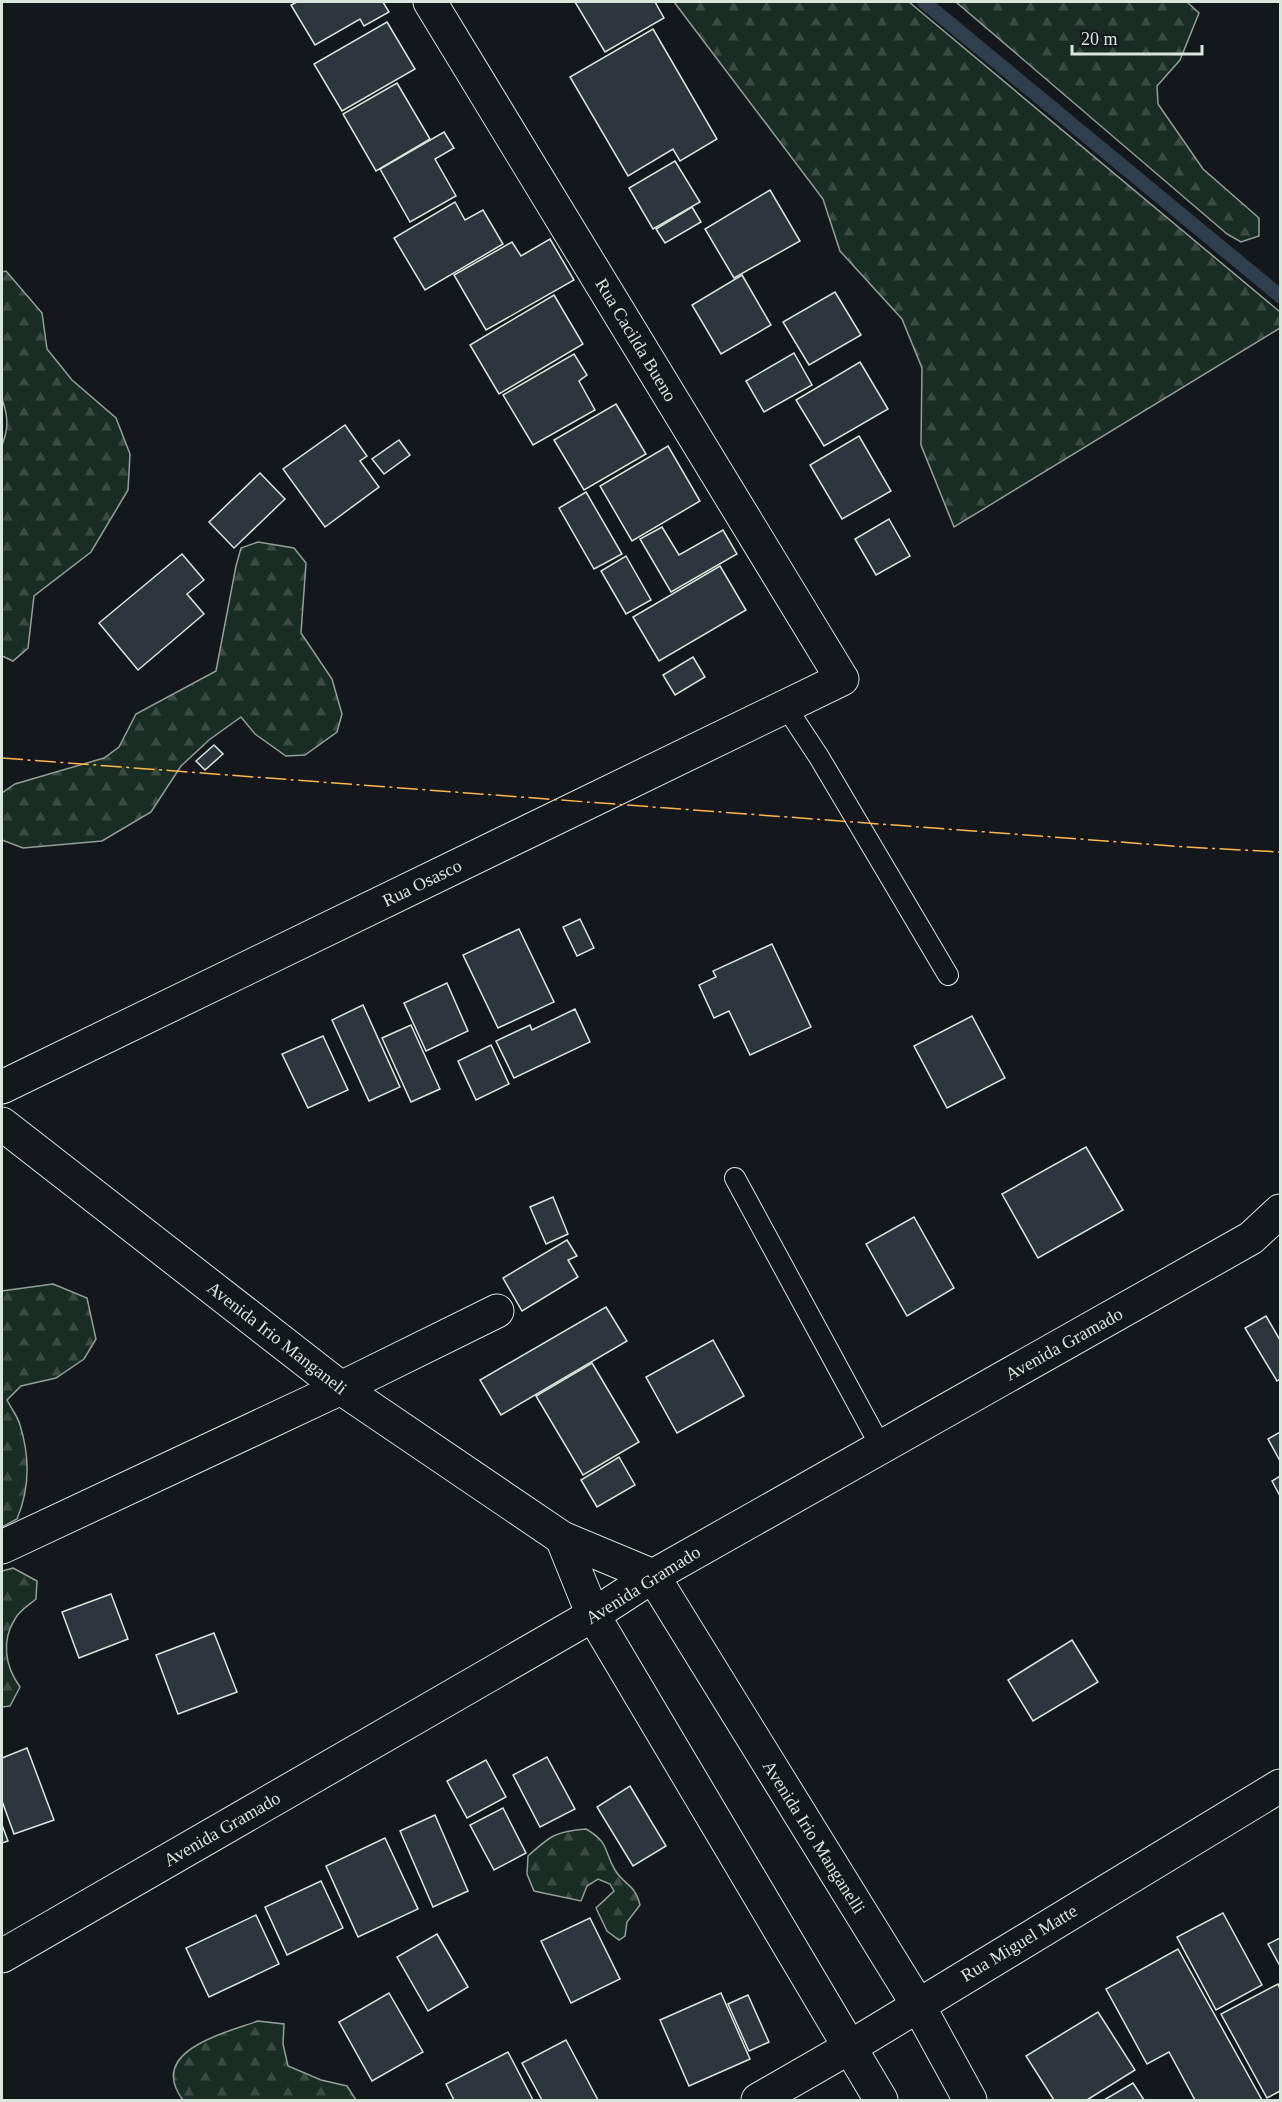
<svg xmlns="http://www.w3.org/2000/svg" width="1282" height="2102" font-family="'Times New Roman',serif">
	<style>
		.forest { fill: url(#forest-firs); stroke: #939e99; stroke-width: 1.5 }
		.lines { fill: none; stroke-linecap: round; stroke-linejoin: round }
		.stream { stroke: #2f3f4d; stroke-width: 14 }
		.building { fill: #2c363c; stroke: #d8e6dc; stroke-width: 1.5 }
		.lane-casing { stroke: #d8e6dc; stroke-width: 22 }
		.street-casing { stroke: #d8e6dc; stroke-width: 35 }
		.secondary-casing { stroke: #d8e6dc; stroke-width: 35 }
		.lane { stroke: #14181c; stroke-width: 20 }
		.street { stroke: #14181c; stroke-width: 33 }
		.secondary { stroke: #14181c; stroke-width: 33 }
		.power { stroke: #ffb74d; stroke-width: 1.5; stroke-dasharray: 21 4.5 3 4.5; stroke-linecap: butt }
		.labels { text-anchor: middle; stroke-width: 4.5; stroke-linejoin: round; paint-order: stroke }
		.street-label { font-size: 18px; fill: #d8e6dc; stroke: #14181c }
	</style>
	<defs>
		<pattern id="forest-firs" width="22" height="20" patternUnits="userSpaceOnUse" patternTransform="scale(1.5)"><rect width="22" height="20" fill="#1a2d24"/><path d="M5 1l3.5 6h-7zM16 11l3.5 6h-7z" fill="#3b4b43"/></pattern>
	</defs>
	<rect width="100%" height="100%" fill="#14181c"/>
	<g class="forest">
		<path d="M 674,2 L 909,2 L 1280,312 L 1280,328 L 954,527 L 921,445 L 922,368 L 902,319 L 840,251 L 823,199 Z"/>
		<path d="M 956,2 L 1187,2 L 1199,13 L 1180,60 L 1157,86 L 1158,104 L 1203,169 L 1259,218 L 1259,236 L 1241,242 L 1227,234 Z"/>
		<path d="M 6,271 L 42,313 L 47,349 L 72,380 L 116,418 L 130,454 L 128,490 L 91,552 L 34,596 L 28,648 L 13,661 L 2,656 L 2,445 C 9,428 8,416 2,399 L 2,272 Z"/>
		<path d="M 258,542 L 294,548 L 306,563 L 301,633 L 332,679 L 342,714 L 337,732 L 305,755 L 286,756 L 255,734 L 241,717 L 209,740 L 181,766 L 151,812 L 102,841 L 23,848 L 2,840 L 2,793 L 15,784 L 104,758 L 119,747 L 136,714 L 216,671 L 236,566 L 241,548 Z"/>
		<path d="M 53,1284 L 87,1298 L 96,1339 L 84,1359 L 56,1378 L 21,1386 L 7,1400 C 11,1408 18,1417 20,1425 C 30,1457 30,1488 17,1519 L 2,1527 L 2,1291 Z"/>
		<path d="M 13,1568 L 37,1581 L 36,1599 C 29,1605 19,1611 15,1619 C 1,1641 5,1666 20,1687 L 10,1706 L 2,1707 L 2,1571 Z"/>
		<path d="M 586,1829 C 610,1843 603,1850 615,1870 C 624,1885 635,1884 640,1905 L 627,1922 L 625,1936 L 619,1940 L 607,1931 L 596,1908 L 614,1891 L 610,1884 L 598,1879 L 587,1886 L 581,1901 L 534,1891 L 527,1874 L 528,1856 C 550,1836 556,1831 586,1829 Z"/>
		<path d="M 258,2021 L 284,2024 L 283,2044 L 288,2066 L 321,2080 L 347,2086 L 356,2100 L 183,2100 C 146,2051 225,2033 258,2021 Z"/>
	</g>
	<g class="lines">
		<path class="stream" d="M 924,2 L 1280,296"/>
	</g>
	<g class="building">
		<path d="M 297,2 L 383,2 L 389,12 L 364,26 L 360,19 L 315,45 L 291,5 Z"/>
		<path d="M 575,2 L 655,2 L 664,18 L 605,52 Z"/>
		<path d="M 387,22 L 415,69 L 342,111 L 314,64 Z"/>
		<path d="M 653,29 L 717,139 L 680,161 L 673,149 L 628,176 L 570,77 Z"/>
		<path d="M 397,83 L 430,139 L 376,171 L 343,114 Z"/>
		<path d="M 444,132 L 454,148 L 435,159 L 456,196 L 410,222 L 380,169 Z"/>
		<path d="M 675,161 L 700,202 L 653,229 L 629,188 Z"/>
		<path d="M 770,190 L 800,241 L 734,278 L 705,229 Z"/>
		<path d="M 455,202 L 465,220 L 483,210 L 503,244 L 425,290 L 394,238 Z"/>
		<path d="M 692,207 L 701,222 L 665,243 L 656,229 Z"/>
		<path d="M 550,239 L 574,280 L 486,330 L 454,275 L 512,242 L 521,256 Z"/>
		<path d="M 742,275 L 771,325 L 721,354 L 692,305 Z"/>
		<path d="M 835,292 L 861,335 L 809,365 L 783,322 Z"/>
		<path d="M 554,295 L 583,344 L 499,394 L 470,345 Z"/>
		<path d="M 794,353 L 812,385 L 764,412 L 746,381 Z"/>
		<path d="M 574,354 L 587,375 L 579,381 L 595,410 L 533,445 L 503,395 Z"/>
		<path d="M 860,362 L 888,409 L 824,446 L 796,400 Z"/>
		<path d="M 616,404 L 646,454 L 584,490 L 554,440 Z"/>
		<path d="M 345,425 L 367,456 L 360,461 L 379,487 L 325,527 L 283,469 Z"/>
		<path d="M 859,436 L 891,491 L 842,519 L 810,465 Z"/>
		<path d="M 399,440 L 410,455 L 384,474 L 372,459 Z"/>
		<path d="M 668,446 L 700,501 L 632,541 L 600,486 Z"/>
		<path d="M 260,473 L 285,499 L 234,548 L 209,522 Z"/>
		<path d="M 586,492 L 622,554 L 594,569 L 559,508 Z"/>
		<path d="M 889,519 L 910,556 L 876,575 L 855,539 Z"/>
		<path d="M 662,527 L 679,555 L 723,530 L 737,554 L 671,592 L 640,539 Z"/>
		<path d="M 182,554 L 204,580 L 187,594 L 204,614 L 138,670 L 99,623 Z"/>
		<path d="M 626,556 L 651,600 L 626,614 L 601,571 Z"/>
		<path d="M 720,566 L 746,610 L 659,661 L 633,617 Z"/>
		<path d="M 693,657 L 705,677 L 675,695 L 663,675 Z"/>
		<path d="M 214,745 L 223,754 L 205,770 L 196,761 Z"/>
		<path d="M 580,919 L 594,948 L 577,956 L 563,927 Z"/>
		<path d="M 519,929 L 554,1002 L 498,1028 L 463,955 Z"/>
		<path d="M 772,944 L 811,1027 L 750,1055 L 729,1011 L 714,1018 L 699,985 L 716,977 L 713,971 Z"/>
		<path d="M 447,983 L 468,1031 L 426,1051 L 404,1003 Z"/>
		<path d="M 363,1005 L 400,1087 L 369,1101 L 332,1020 Z"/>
		<path d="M 575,1009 L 590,1042 L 514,1078 L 496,1041 L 530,1025 L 532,1030 Z"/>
		<path d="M 972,1016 L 1005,1078 L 947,1108 L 914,1046 Z"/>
		<path d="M 411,1025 L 440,1089 L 411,1102 L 382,1038 Z"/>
		<path d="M 323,1036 L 348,1090 L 308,1108 L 282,1054 Z"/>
		<path d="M 491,1045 L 509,1084 L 476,1100 L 458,1061 Z"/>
		<path d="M 1086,1147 L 1123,1210 L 1038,1258 L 1002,1194 Z"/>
		<path d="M 553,1197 L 568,1234 L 546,1244 L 530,1207 Z"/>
		<path d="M 914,1217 L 954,1288 L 907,1316 L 866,1244 Z"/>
		<path d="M 567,1240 L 577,1256 L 568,1260 L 578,1277 L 522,1311 L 503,1278 Z"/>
		<path d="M 606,1307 L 627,1341 L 501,1415 L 480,1380 Z"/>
		<path d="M 1266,1316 L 1280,1340 L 1280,1379 L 1277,1381 L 1245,1328 Z"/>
		<path d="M 713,1340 L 744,1396 L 677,1433 L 646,1377 Z"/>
		<path d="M 592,1363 L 639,1442 L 583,1475 L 536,1396 Z"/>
		<path d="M 1280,1432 L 1280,1461 L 1268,1439 Z"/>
		<path d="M 619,1457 L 635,1485 L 597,1507 L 581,1480 Z"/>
		<path d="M 1280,1476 L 1280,1496 L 1272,1481 Z"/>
		<path d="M 111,1594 L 128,1639 L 79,1658 L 62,1612 Z"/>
		<path d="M 214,1633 L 237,1692 L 178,1714 L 156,1655 Z"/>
		<path d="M 1072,1640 L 1098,1682 L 1033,1721 L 1008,1680 Z"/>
		<path d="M 27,1748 L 54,1820 L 14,1834 L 2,1801 L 2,1758 Z"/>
		<path d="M 547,1757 L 575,1809 L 540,1827 L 513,1775 Z"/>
		<path d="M 486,1760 L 506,1797 L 467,1818 L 447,1781 Z"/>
		<path d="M 630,1786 L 666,1846 L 633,1866 L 597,1807 Z"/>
		<path d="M 503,1808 L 526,1853 L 494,1870 L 470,1825 Z"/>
		<path d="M 435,1815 L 468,1891 L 433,1907 L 400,1831 Z"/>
		<path d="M 2,1825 L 8,1841 L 2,1843 Z"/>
		<path d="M 385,1838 L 418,1909 L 358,1937 L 326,1866 Z"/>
		<path d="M 321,1881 L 343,1928 L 287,1955 L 265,1907 Z"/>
		<path d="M 1223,1913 L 1262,1985 L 1216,2010 L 1177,1937 Z"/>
		<path d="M 256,1915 L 279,1964 L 209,1997 L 186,1948 Z"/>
		<path d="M 590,1918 L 620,1979 L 571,2003 L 541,1941 Z"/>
		<path d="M 437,1934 L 468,1987 L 428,2011 L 397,1957 Z"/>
		<path d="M 1280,1938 L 1280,1966 L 1268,1944 Z"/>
		<path d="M 1178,1949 L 1262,2100 L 1195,2100 L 1169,2052 L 1147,2064 L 1106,1989 Z"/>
		<path d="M 1278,1984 L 1280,1989 L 1280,2091 L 1267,2098 L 1221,2014 Z"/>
		<path d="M 389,1993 L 423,2052 L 372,2081 L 339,2022 Z"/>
		<path d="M 721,1993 L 750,2059 L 689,2086 L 660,2020 Z"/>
		<path d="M 748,1995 L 769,2042 L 749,2051 L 728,2004 Z"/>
		<path d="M 1098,2012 L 1135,2070 L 1087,2100 L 1054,2100 L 1026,2056 Z"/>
		<path d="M 566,2040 L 598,2100 L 542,2100 L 522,2063 Z"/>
		<path d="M 508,2052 L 533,2100 L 454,2100 L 446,2084 Z"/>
		<path d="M 1133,2083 L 1144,2100 L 1104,2100 Z"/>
	</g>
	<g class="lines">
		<defs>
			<g id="lane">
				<path d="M 786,707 L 819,757 L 948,975"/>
				<path d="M 735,1178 L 881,1447"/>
			</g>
			<g id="street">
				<path d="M 2,1087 L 842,679 L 430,2"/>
				<path d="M 2,1124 L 341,1388 L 562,1538 L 653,1576 L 918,2005 L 970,2100"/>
				<path d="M 562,1538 L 593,1615 L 881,2100"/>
				<path d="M 2,1547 L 341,1388 L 497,1311"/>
				<path d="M 758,2100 L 850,2047 L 1280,1786"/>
			</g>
			<path id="secondary" d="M 2,1956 L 593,1615 L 653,1576 L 1251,1238 L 1280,1211"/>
		</defs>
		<use href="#lane" class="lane-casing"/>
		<use href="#street" class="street-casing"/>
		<use href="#secondary" class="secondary-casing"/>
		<use href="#lane" class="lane"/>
		<use href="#street" class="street"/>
		<use href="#secondary" class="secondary"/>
		<path class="power" d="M 2,758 L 1186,847 L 1280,852"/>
	</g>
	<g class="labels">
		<g class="street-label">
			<text transform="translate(636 340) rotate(59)" y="6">Rua Cacilda Bueno</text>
			<text transform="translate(422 883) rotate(-26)" y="6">Rua Osasco</text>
			<text transform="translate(277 1338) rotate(38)" y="6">Avenida Irio Manganeli</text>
			<text transform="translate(1064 1344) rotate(-29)" y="6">Avenida Gramado</text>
			<text transform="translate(643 1585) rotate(-32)" y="6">Avenida Gramado</text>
			<text transform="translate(222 1829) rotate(-30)" y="6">Avenida Gramado</text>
			<text transform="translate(814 1837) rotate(58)" y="6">Avenida Irio Manganelli</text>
			<text transform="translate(1019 1943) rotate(-31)" y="6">Rua Miguel Matte</text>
		</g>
	</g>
	<rect width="1282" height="2102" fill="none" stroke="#d8e6dc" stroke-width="6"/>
	<path d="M1072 45v9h130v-9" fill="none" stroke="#d8e6dc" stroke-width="3"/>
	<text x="1081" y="45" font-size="18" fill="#d8e6dc" stroke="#14181c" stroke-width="4.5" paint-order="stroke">20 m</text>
</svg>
